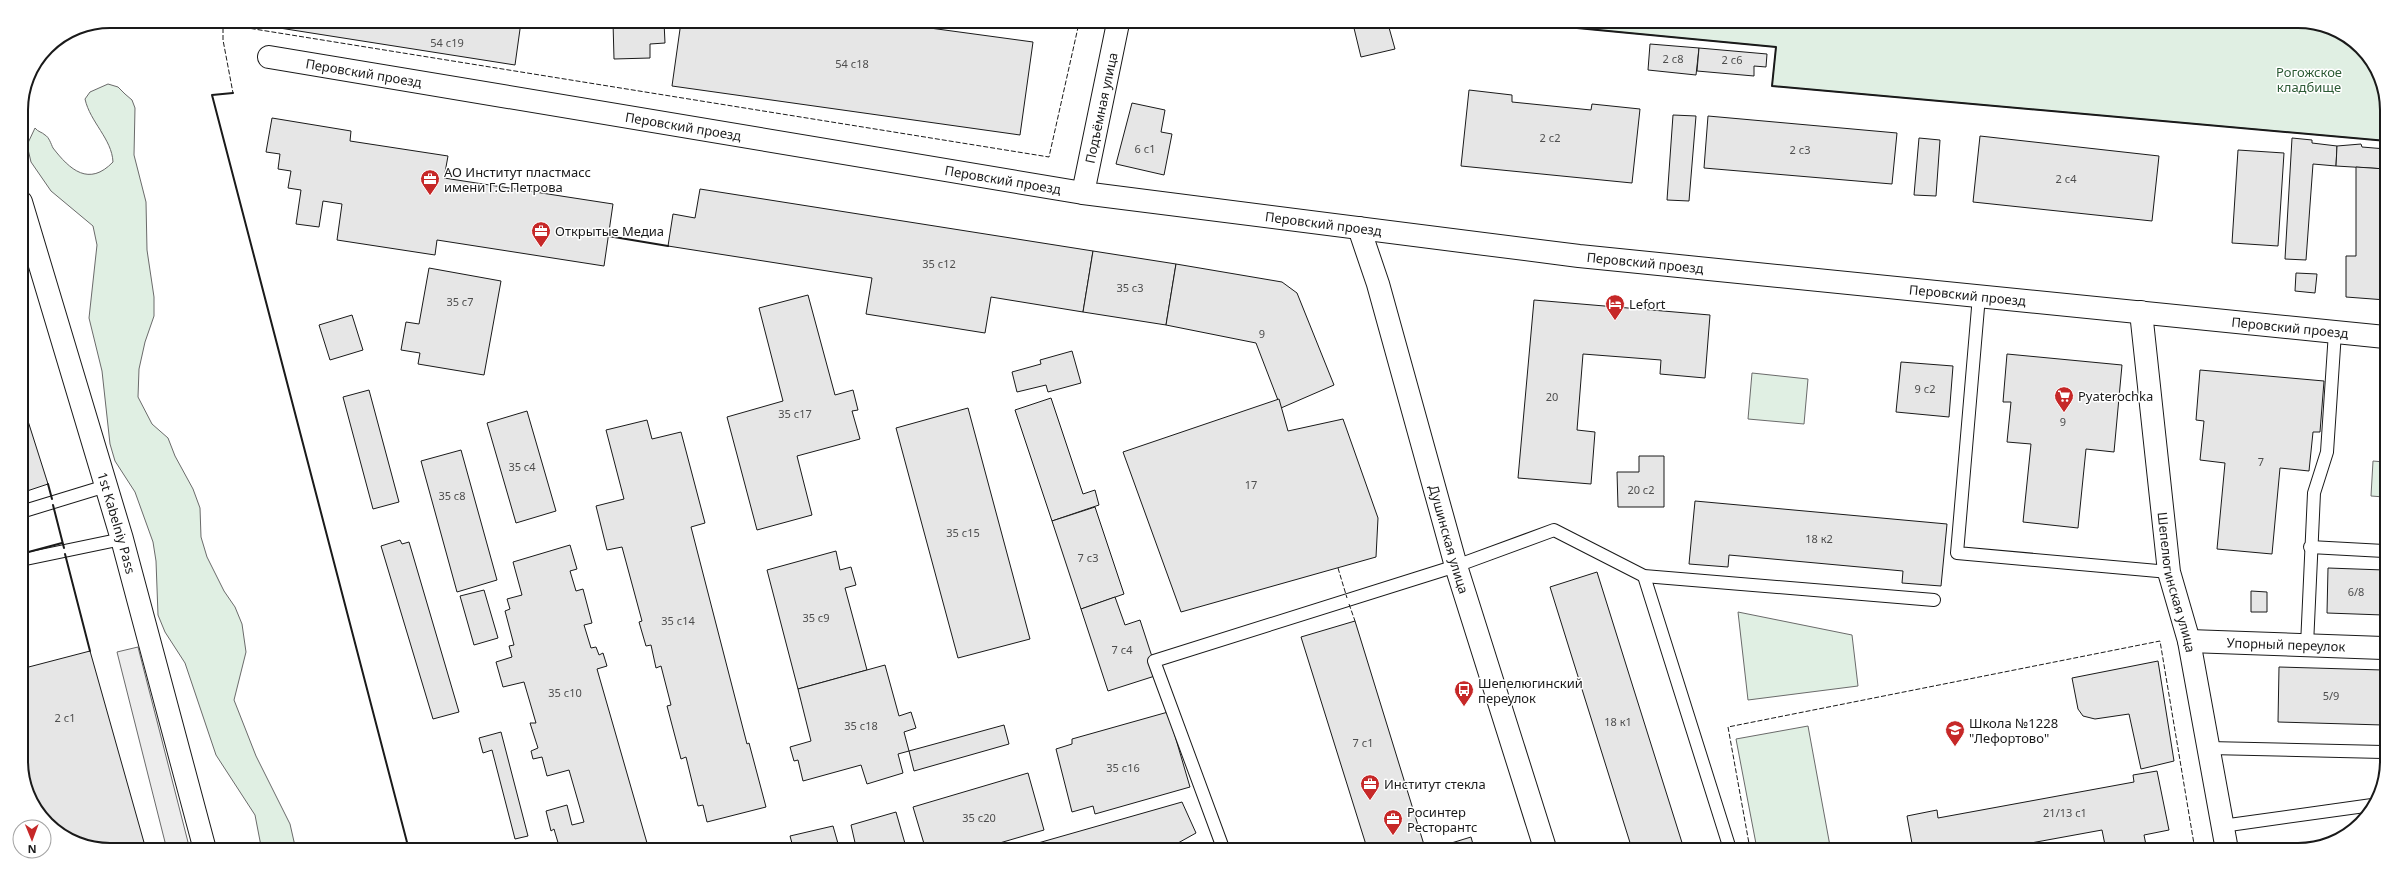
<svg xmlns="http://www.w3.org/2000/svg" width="2408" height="871" font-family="'Noto Sans',sans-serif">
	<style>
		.green { fill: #e0efe3; stroke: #6a6a6a }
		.parking { fill: #ededed; stroke: #6a6a6a }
		.building { fill: #e6e6e6; stroke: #1a1a1a }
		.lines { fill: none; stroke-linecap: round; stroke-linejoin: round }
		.lane-casing { stroke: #1a1a1a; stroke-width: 14 }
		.street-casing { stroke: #1a1a1a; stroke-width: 24 }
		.secondary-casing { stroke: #1a1a1a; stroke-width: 24 }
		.lane { stroke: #fff; stroke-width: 12 }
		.street { stroke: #fff; stroke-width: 22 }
		.secondary { stroke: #fff; stroke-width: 22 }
		.fence { stroke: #1a1a1a; stroke-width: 1; stroke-dasharray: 5 2; stroke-linecap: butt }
		.wall { stroke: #1a1a1a; stroke-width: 2 }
		.labels { text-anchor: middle; stroke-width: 3; stroke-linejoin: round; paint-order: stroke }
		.number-label { font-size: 11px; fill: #4d4d4d }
		.park-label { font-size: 13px; fill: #2b5a34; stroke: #fff }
		.street-label { font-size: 13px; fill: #1a1a1a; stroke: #fff }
		.poi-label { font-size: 13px; fill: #1a1a1a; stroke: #fff; text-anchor: start }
		.rim { fill: none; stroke: #1a1a1a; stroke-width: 2 }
	</style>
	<rect width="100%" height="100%" fill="#fff"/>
	<g class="green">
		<path d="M 1535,24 L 2327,26 L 2369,55 L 2387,103 L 2387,141 L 1772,86 L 1776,47 Z"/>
		<path d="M 108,84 L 118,87 L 125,94 L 132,100 L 135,108 L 134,155 L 146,202 L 147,250 L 154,297 L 154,316 L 145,342 L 139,369 L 138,397 L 152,424 L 168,438 L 175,456 L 193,489 L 200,508 L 201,537 L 207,557 L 224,591 L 235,607 L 242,624 L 246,652 L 234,700 L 256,756 L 290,824 L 295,846 L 261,846 L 255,815 L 216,755 L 185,663 L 165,632 L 158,615 L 156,561 L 153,542 L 135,492 L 115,461 L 110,444 L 102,371 L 89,318 L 97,245 L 93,226 L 51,191 L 31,162 L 27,145 L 35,128 C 38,132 42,132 45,135 C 49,137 51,144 53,148 C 70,170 89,187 113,162 C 112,139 90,122 85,99 L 90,92 Z"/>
		<path d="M 1752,373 L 1808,379 L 1804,424 L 1748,419 Z"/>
		<path d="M 2373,461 L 2384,462 L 2384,497 L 2371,496 Z"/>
		<path d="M 1738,612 L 1852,635 L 1858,686 L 1748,700 Z"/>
		<path d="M 1808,726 L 1830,846 L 1816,849 L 1757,849 L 1736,739 Z"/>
	</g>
	<path class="parking" d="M 138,647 L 189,846 L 166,846 L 117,652 Z"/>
	<g class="building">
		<path d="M 235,21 L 521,22 L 515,65 Z"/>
		<path d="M 613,22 L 664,22 L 665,43 L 650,44 L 650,58 L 614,59 Z"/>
		<path d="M 681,22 L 893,23 L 1033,42 L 1020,135 L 672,86 Z"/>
		<path d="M 1353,24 L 1388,24 L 1395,49 L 1361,57 Z"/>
		<path d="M 1650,44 L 1699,48 L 1696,75 L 1648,70 Z"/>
		<path d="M 1699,48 L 1767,54 L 1766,67 L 1754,66 L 1754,76 L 1697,71 Z"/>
		<path d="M 1469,90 L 1512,95 L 1512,102 L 1591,110 L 1592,104 L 1640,109 L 1632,183 L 1461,166 Z"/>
		<path d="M 1132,103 L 1165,110 L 1161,132 L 1172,134 L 1164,175 L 1116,164 Z"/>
		<path d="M 1673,115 L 1696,116 L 1689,201 L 1667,200 Z"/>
		<path d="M 1708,116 L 1897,133 L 1892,184 L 1704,168 Z"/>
		<path d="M 272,118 L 351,131 L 350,141 L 448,156 L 444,178 L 613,204 L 604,266 L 437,240 L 435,255 L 337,240 L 342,204 L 323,201 L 319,227 L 296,224 L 301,190 L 288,188 L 291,171 L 278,169 L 280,154 L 266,152 Z"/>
		<path d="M 1980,136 L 2159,156 L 2152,221 L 1973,202 Z"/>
		<path d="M 1919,138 L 1940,140 L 1936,196 L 1914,195 Z"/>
		<path d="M 2292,138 L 2312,140 L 2312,143 L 2337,146 L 2336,166 L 2313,164 L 2306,260 L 2285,259 Z"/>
		<path d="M 2361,144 L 2362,147 L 2386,149 L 2386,169 L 2336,166 L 2337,146 Z"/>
		<path d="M 2238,150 L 2284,153 L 2278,246 L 2232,243 Z"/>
		<path d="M 2356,167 L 2386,169 L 2386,300 L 2346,297 L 2346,256 L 2356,256 Z"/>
		<path d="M 700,189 L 1093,251 L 1083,312 L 991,297 L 985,333 L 866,314 L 872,278 L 668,246 L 673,214 L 695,218 Z"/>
		<path d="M 1093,251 L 1176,264 L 1166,325 L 1083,312 Z"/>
		<path d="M 1176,264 L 1282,282 L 1297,293 L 1334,385 L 1281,408 L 1256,343 L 1166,325 Z"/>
		<path d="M 429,268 L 501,281 L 484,375 L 418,364 L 420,353 L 401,350 L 406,322 L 419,324 Z"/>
		<path d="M 2296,273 L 2317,274 L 2315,293 L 2295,291 Z"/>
		<path d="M 808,295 L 835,395 L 853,390 L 858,410 L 852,411 L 860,439 L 797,456 L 812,515 L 757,530 L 727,417 L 783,401 L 759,308 Z"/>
		<path d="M 1534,300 L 1710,315 L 1705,378 L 1660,374 L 1661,360 L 1583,354 L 1577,430 L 1595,432 L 1591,484 L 1518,478 Z"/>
		<path d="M 352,315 L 363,350 L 330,360 L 319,325 Z"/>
		<path d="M 1072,351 L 1081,383 L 1048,392 L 1046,385 L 1017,392 L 1012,372 L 1041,364 L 1040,360 Z"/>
		<path d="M 2007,354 L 2122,365 L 2114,452 L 2086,449 L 2078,528 L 2023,522 L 2031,444 L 2007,442 L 2011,402 L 2003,402 Z"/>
		<path d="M 1901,362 L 1953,366 L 1949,417 L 1896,412 Z"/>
		<path d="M 2200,370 L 2324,381 L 2320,432 L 2313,432 L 2309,471 L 2280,468 L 2272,554 L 2217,549 L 2225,463 L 2200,460 L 2204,421 L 2196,420 Z"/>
		<path d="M 369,390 L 399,502 L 373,509 L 343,397 Z"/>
		<path d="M 1051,398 L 1083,494 L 1095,490 L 1099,505 L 1052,521 L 1015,410 Z"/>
		<path d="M 21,399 L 48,484 L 21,493 Z"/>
		<path d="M 1279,399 L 1288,431 L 1343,419 L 1378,518 L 1376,557 L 1181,612 L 1123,452 Z"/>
		<path d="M 968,408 L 1030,639 L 958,658 L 896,428 Z"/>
		<path d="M 527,411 L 556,511 L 516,523 L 487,423 Z"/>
		<path d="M 647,420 L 652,439 L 681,432 L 705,523 L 691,527 L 747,744 L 749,743 L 766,807 L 707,822 L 703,805 L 698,806 L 686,757 L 681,759 L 667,706 L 671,705 L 661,666 L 656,668 L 651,645 L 646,646 L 639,622 L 642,621 L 622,547 L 607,550 L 596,506 L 624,499 L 606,430 Z"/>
		<path d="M 461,450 L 497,580 L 457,592 L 421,461 Z"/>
		<path d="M 1639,456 L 1664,456 L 1664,507 L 1618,507 L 1617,472 L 1639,472 Z"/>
		<path d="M 1695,501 L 1947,524 L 1941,586 L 1902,583 L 1903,571 L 1729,555 L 1728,567 L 1689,564 Z"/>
		<path d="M 1095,507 L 1124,594 L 1081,609 L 1052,521 Z"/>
		<path d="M 400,540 L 402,544 L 409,542 L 459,712 L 433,719 L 381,546 Z"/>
		<path d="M 570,545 L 577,569 L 570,571 L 576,591 L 583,589 L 592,623 L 584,625 L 591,648 L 596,647 L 599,655 L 603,653 L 607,666 L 597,669 L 647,843 L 634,847 L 559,846 L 554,829 L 551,831 L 546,811 L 567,805 L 572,825 L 584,822 L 569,770 L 547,776 L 542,757 L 533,759 L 531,751 L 538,748 L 530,723 L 536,723 L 524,682 L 503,687 L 496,662 L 512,657 L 509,646 L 514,645 L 505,611 L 510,609 L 507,599 L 522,595 L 513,562 Z"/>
		<path d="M 836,551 L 840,570 L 851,567 L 856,585 L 845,588 L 867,670 L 798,689 L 767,570 Z"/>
		<path d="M 2328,568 L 2384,570 L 2383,615 L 2327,613 Z"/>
		<path d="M 1597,572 L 1633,687 L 1684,849 L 1632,849 L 1550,587 Z"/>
		<path d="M 484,590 L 498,638 L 474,645 L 460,596 Z"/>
		<path d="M 2251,591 L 2267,592 L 2267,612 L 2251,612 Z"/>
		<path d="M 1115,597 L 1125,625 L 1140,620 L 1158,675 L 1108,691 L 1081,609 Z"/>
		<path d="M 1355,621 L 1425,848 L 1367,848 L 1301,637 Z"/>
		<path d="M 90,651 L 145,846 L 81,845 L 39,816 L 21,768 L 21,669 Z"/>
		<path d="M 2158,661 L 2174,761 L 2141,769 L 2129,714 L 2095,719 L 2083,716 L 2078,709 L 2072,678 Z"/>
		<path d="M 885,665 L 899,716 L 911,712 L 916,728 L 904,732 L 909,751 L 898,754 L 903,773 L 867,784 L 861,765 L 803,781 L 798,760 L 794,761 L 790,747 L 811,741 L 798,689 Z"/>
		<path d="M 2279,667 L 2383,670 L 2383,725 L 2278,722 Z"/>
		<path d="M 1168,712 L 1190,787 L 1095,814 L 1093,806 L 1072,812 L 1056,749 L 1072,744 L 1072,739 Z"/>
		<path d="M 1004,725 L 1009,744 L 914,771 L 909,751 Z"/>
		<path d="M 501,732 L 528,836 L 515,839 L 492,750 L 483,753 L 479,738 Z"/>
		<path d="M 2157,771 L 2169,830 L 2144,835 L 2147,850 L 2106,850 L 2102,830 L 1998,849 L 1913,849 L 1907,816 L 1937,810 L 1938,818 L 2134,782 L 2133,775 Z"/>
		<path d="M 1028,773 L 1044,830 L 986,847 L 925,847 L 913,807 Z"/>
		<path d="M 1182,802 L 1196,833 L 1169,848 L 1024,847 Z"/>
		<path d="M 896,812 L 906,847 L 856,847 L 851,825 Z"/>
		<path d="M 833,826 L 839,847 L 793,847 L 790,836 Z"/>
		<path d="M 1471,837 L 1474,848 L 1435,848 Z"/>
	</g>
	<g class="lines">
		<defs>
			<g id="lane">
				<path d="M 1979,296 L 1957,553 L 2169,572"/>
				<path d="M 21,512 L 106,486"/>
				<path d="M 2310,547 L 2384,551"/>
				<path d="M 21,560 L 122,539"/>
				<path d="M 1644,576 L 1730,849"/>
				<path d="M 2307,645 L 2314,493 L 2327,452 L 2335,332"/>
				<path d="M 2209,748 L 2383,752"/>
				<path d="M 2222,826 L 2372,805"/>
				<path d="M 1223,848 L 1154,661 L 1456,566 L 1554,530 L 1644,576 L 1934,600"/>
			</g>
			<g id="street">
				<path id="s1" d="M 269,57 L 1083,193"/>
				<path id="s2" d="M 21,202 L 122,539 L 204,846"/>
				<path id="s3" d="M 2141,312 L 2169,572 L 2189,641 L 2227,850"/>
				<path id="s4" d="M 2189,641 L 2383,648"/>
			</g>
			<g id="secondary">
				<path id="s5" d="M 1118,23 L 1083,193 L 1579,256 L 2385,337"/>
				<path id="s6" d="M 1359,228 L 1378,284 L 1456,566 L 1545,848"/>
			</g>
		</defs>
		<use href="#lane" class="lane-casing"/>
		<use href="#street" class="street-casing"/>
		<use href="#secondary" class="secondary-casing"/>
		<use href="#lane" class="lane"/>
		<use href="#street" class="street"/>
		<use href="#secondary" class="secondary"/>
		<g class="fence">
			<path d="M 223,21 L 223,40 L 233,93"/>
			<path d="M 223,24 L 1049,157 L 1079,23"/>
			<path d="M 1338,568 L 1347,598"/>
			<path d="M 1349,604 L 1355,621"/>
			<path d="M 1750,849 L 1728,727 L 2160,641 L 2195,850"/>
		</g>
		<g class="wall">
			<path d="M 1535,24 L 1776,47 L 1772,86 L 2387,141"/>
			<path d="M 233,93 L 212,95 L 408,846"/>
			<path d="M 608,236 L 668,246"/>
			<path d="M 48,484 L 52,499"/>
			<path d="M 53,505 L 64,548"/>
			<path d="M 21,554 L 62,543"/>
			<path d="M 65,554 L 90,651"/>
		</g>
	</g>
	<defs>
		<symbol id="office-pin" viewBox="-11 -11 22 30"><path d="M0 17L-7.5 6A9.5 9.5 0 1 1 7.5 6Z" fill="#c62828" stroke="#fff"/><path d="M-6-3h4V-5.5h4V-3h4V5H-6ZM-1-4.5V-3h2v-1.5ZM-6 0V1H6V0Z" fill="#fff"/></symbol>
		<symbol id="hotel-pin" viewBox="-11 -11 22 30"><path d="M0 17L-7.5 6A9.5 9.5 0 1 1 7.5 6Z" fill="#c62828" stroke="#fff"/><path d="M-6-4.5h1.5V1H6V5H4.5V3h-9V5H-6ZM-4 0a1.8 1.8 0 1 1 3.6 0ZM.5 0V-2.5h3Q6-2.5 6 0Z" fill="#fff"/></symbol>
		<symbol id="supermarket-pin" viewBox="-11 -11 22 30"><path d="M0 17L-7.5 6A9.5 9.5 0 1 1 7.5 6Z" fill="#c62828" stroke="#fff"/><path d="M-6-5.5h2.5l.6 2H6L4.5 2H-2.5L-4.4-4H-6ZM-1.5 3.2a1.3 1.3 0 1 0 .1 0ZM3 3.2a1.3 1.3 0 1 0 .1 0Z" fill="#fff"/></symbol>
		<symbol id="bus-pin" viewBox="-11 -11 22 30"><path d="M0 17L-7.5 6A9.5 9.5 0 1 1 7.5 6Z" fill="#c62828" stroke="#fff"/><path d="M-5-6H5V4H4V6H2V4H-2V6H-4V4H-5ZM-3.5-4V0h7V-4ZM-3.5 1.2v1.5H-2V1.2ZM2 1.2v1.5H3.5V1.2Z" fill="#fff"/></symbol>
		<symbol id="school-pin" viewBox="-11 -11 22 30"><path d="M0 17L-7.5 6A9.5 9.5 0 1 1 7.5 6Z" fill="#c62828" stroke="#fff"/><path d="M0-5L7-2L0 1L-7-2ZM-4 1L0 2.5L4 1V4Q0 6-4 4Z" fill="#fff"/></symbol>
	</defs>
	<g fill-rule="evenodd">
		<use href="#office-pin" x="419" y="168" width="22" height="30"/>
		<use href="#office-pin" x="530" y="220" width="22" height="30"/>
		<use href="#hotel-pin" x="1604" y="293" width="22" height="30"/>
		<use href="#supermarket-pin" x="2053" y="385" width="22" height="30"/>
		<use href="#bus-pin" x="1453" y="679" width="22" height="30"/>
		<use href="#school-pin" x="1944" y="719" width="22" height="30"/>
		<use href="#office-pin" x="1359" y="773" width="22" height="30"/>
		<use href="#office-pin" x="1382" y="808" width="22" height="30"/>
	</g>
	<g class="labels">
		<g class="number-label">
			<text x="447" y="47">54 с19</text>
			<text x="1673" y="63">2 с8</text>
			<text x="1732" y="64">2 с6</text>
			<text x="852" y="68">54 с18</text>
			<text x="1550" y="142">2 с2</text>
			<text x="1145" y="153">6 с1</text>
			<text x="1800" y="154">2 с3</text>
			<text x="2066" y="183">2 с4</text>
			<text x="939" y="268">35 с12</text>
			<text x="1130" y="292">35 с3</text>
			<text x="460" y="306">35 с7</text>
			<text x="1262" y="338">9</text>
			<text x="1925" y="393">9 с2</text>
			<text x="1552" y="401">20</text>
			<text x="795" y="418">35 с17</text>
			<text x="2063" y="426">9</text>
			<text x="2261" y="466">7</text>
			<text x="522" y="471">35 с4</text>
			<text x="1251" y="489">17</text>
			<text x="1641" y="494">20 с2</text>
			<text x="452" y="500">35 с8</text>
			<text x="963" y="537">35 с15</text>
			<text x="1819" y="543">18 к2</text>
			<text x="1088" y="562">7 с3</text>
			<text x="2356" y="596">6/8</text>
			<text x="816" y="622">35 с9</text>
			<text x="678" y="625">35 с14</text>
			<text x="1122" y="654">7 с4</text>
			<text x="565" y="697">35 с10</text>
			<text x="2331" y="700">5/9</text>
			<text x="65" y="722">2 с1</text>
			<text x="1618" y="726">18 к1</text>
			<text x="861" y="730">35 с18</text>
			<text x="1363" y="747">7 с1</text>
			<text x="1123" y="772">35 с16</text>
			<text x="2065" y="817">21/13 с1</text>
			<text x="979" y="822">35 с20</text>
		</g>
		<g class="park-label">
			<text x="2309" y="77">Рогожское<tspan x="2309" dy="15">кладбище</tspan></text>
		</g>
		<g class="street-label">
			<text dy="5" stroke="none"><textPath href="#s1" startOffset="96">Перовский проезд</textPath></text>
			<text transform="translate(1101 108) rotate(-78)" y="5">Подъёмная улица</text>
			<text dy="5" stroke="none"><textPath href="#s1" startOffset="420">Перовский проезд</textPath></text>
			<text dy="5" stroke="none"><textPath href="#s1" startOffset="744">Перовский проезд</textPath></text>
			<text dy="5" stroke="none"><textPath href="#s5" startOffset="416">Перовский проезд</textPath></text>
			<text dy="5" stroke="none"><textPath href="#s5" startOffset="740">Перовский проезд</textPath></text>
			<text dy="5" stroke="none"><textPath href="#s5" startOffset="1064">Перовский проезд</textPath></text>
			<text dy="5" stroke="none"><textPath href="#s5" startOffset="1388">Перовский проезд</textPath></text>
			<text dy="5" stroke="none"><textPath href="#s2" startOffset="335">1st Kabelniy Pass</textPath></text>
			<text dy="5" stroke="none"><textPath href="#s6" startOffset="324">Душинская улица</textPath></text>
			<text dy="5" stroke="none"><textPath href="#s3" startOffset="273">Шепелюгинская улица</textPath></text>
			<text dy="5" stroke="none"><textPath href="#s4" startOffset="97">Упорный переулок</textPath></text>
		</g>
		<g class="poi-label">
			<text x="444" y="177">АО Институт пластмасс<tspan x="444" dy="15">имени Г.С.Петрова</tspan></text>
			<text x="555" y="236">Открытые Медиа</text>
			<text x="1629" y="309">Lefort</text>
			<text x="2078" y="401">Pyaterochka</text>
			<text x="1478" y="688">Шепелюгинский<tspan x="1478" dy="15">переулок</tspan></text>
			<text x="1969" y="728">Школа №1228<tspan x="1969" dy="15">"Лефортово"</tspan></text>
			<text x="1384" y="789">Институт стекла</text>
			<text x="1407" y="817">Росинтер<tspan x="1407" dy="15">Ресторантс</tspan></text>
		</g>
	</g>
	<path d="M0 0H2408V871H0ZM110 28H2298A82 82 0 0 1 2380 110V761A82 82 0 0 1 2298 843H110A82 82 0 0 1 28 761V110A82 82 0 0 1 110 28Z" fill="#fff" fill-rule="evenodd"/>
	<path class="rim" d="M110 28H2298A82 82 0 0 1 2380 110V761A82 82 0 0 1 2298 843H110A82 82 0 0 1 28 761V110A82 82 0 0 1 110 28Z"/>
	<g transform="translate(32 839) rotate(179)"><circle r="19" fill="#ffffff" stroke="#a3a3a3"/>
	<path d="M0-3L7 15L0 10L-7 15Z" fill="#c62828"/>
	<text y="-6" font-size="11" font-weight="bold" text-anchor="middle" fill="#1a1a1a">N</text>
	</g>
</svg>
